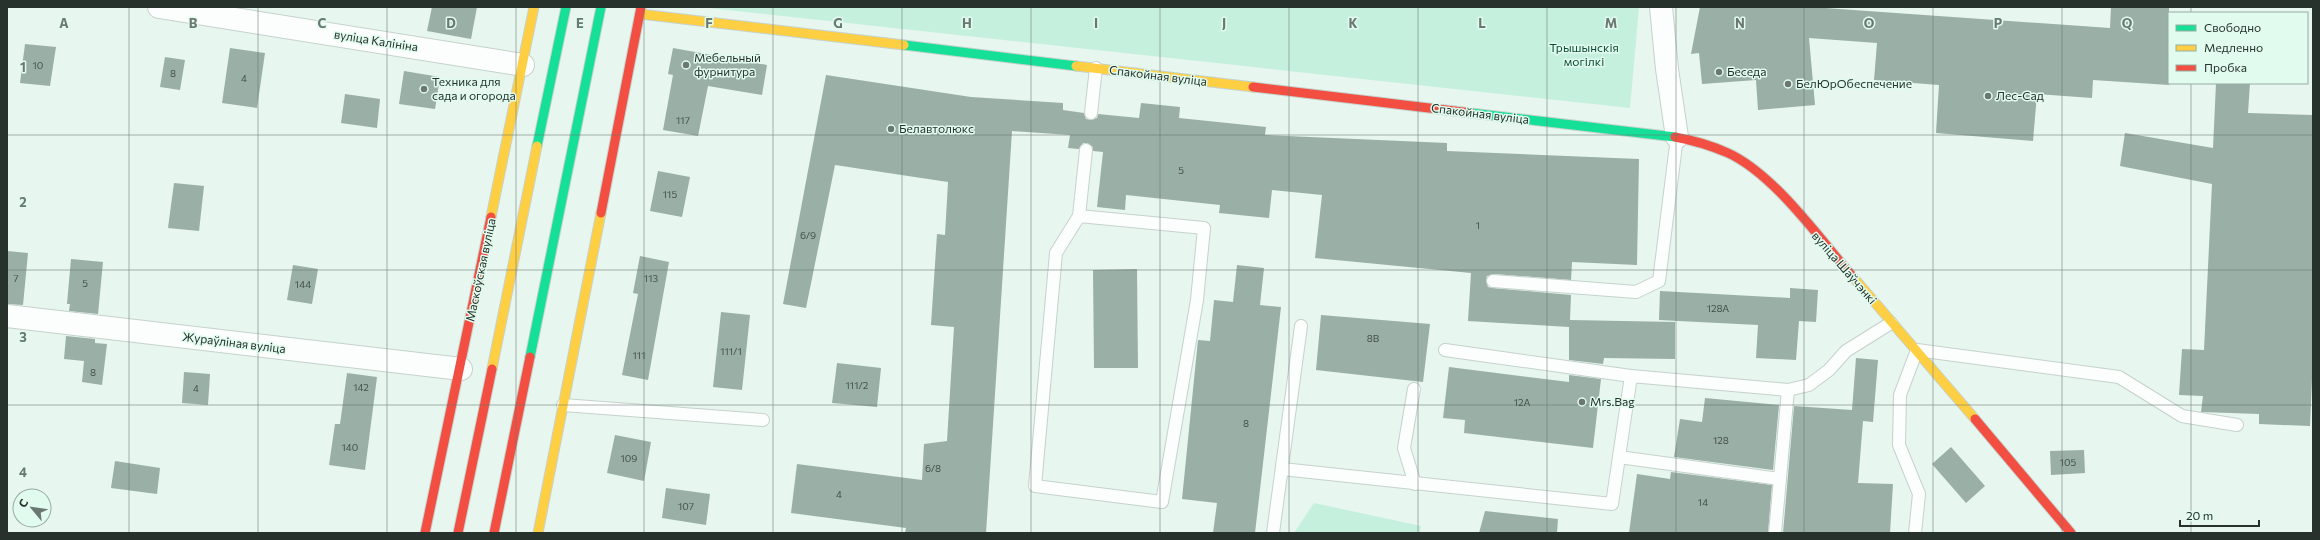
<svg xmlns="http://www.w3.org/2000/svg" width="2320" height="540" font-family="Commissioner,sans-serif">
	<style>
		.green { fill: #c5f0dd }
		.building { fill: #9aafa6 }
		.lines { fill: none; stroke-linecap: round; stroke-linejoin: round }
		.lane-casing { stroke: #c6d2cc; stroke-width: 14 }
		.street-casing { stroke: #c6d2cc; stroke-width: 24 }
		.fast-casing { stroke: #c6d2cc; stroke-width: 11 }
		.slow-casing { stroke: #c6d2cc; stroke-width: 11 }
		.jam-casing { stroke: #c6d2cc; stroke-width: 11 }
		.lane { stroke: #fbfefd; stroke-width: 12 }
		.street { stroke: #fbfefd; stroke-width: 22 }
		.fast { stroke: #16e098; stroke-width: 9 }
		.slow { stroke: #ffcf43; stroke-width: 9 }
		.jam { stroke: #f24e42; stroke-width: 9 }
		.grid { fill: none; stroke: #6b7771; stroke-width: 1; stroke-opacity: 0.55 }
		.poi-dot { fill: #6b7771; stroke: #e1fcef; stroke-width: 1.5 }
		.labels { text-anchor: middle; stroke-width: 3; stroke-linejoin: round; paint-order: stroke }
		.number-label { font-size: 10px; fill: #44514b }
		.street-label { font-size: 12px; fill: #28322d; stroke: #e1fcef }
		.park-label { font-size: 12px; fill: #0c4b36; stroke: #e1fcef }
		.poi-label { font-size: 12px; fill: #28322d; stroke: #e1fcef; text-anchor: start }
		.grid-label { font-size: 13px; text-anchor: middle; font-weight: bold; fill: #6b7771; stroke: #e1fcef; stroke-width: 3; stroke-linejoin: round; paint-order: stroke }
	</style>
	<rect width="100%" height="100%" fill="#e7f6ef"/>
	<g class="green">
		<path d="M 700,7 L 1639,7 L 1630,108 Z"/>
		<path d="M 1314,503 L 1421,526 L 1420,533 L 1294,533 Z"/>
	</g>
	<g class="building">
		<path d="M 432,7 L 477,7 L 471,39 L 427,31 Z"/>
		<path d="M 1700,7 L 1811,7 L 2110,28 L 2111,7 L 2169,7 L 2169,85 L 2093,80 L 2092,98 L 2037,94 L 2033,141 L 1936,133 L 1939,85 L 1874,80 L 1877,43 L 1809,38 L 1815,105 L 1758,110 L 1756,80 L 1702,84 L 1699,53 L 1691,54 Z"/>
		<path d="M 25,44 L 56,47 L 50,86 L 20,83 Z"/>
		<path d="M 230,48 L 265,53 L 257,108 L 222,103 Z"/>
		<path d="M 673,48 L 767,65 L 762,95 L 708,86 L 698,136 L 663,130 L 673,75 L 668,74 Z"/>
		<path d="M 165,57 L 185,60 L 180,90 L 160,87 Z"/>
		<path d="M 404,71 L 440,77 L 435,109 L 399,104 Z"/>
		<path d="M 826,75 L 971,97 L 1063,103 L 1063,110 L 1084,113 L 1086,119 L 1091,120 L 1097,118 L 1098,114 L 1139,118 L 1141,103 L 1180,107 L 1179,118 L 1266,127 L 1265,135 L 1447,143 L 1447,151 L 1639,159 L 1637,265 L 1572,262 L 1571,280 L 1494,274 L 1487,276 L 1486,281 L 1488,287 L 1492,288 L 1571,295 L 1570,320 L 1675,322 L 1675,359 L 1604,358 L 1603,364 L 1569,360 L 1569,327 L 1468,321 L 1471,273 L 1315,258 L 1322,195 L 1272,190 L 1269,218 L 1219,213 L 1220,205 L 1126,195 L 1125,210 L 1097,207 L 1103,152 L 1093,151 L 1093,147 L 1087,143 L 1083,143 L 1079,149 L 1068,148 L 1070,135 L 1012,131 L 986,533 L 905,533 L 906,528 L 791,513 L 797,464 L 922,480 L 924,444 L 947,441 L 954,327 L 931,325 L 937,234 L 945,235 L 948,182 L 835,165 L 806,308 L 783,304 Z"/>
		<path d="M 2216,83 L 2250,83 L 2248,113 L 2313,115 L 2313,356 L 2310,426 L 2259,424 L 2259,414 L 2201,412 L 2203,396 L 2179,395 L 2182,349 L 2204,350 L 2212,184 L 2120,166 L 2125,133 L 2213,148 Z"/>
		<path d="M 345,94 L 380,99 L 377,128 L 341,123 Z"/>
		<path d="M 658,171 L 690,177 L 682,217 L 650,211 Z"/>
		<path d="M 174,183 L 204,186 L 199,231 L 168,228 Z"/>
		<path d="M 7,251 L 28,253 L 23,305 L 7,304 Z"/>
		<path d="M 640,256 L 669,262 L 648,380 L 622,375 L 638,294 L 633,293 Z"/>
		<path d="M 71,259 L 103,262 L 98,314 L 69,311 L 70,304 L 67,304 Z"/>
		<path d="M 293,265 L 318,269 L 312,304 L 287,300 Z"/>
		<path d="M 1237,265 L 1264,268 L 1260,305 L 1281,307 L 1255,533 L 1213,533 L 1217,503 L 1182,499 L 1198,340 L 1210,341 L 1214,300 L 1233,302 Z"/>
		<path d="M 1137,269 L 1138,368 L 1094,368 L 1093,270 Z"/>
		<path d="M 1790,288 L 1818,290 L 1816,322 L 1799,321 L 1796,360 L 1756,358 L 1758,325 L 1659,320 L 1660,291 L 1790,298 Z"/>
		<path d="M 721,312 L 750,315 L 742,390 L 713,387 Z"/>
		<path d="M 1321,315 L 1430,324 L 1423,382 L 1316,370 Z"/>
		<path d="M 66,336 L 95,339 L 95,343 L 107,344 L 102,385 L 82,382 L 84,361 L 64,359 Z"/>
		<path d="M 1856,358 L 1878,360 L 1873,422 L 1863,421 L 1858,483 L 1893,484 L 1890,533 L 1783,533 L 1794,406 L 1852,410 Z"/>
		<path d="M 837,363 L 881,368 L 877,407 L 832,403 Z"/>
		<path d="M 1449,367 L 1569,382 L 1569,375 L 1601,379 L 1593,448 L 1464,433 L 1465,420 L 1443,418 Z"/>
		<path d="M 184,372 L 210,374 L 208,405 L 182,403 Z"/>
		<path d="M 347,373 L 377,377 L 365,470 L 329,465 L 335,424 L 340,424 Z"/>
		<path d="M 1705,398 L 1779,405 L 1773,470 L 1674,457 L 1680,419 L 1702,422 Z"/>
		<path d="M 615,435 L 651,442 L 644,481 L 607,473 Z"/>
		<path d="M 1951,447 L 1985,486 L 1966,503 L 1932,464 Z"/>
		<path d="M 2084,450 L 2085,473 L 2051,475 L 2050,451 Z"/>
		<path d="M 115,461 L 160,468 L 157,494 L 111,488 Z"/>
		<path d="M 1671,472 L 1772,485 L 1768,533 L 1629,533 L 1637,474 L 1670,479 Z"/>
		<path d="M 666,488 L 710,494 L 706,525 L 662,518 Z"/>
		<path d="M 1485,511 L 1558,519 L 1557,533 L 1479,533 Z"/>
	</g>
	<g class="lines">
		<defs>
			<g id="lane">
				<path d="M 1091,113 L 1096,68"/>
				<path d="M 1079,216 L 1204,228 L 1197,300 L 1162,502 L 1035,486 L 1056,253 L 1079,216 L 1086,150"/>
				<path d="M 1493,281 L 1636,292 L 1659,281 L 1677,137"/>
				<path d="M 1445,350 L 1631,376"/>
				<path d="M 1414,389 L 1404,448 L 1415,484"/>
				<path d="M 563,405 L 763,420"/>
				<path d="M 1619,457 L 1780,479"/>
				<path d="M 1282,469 L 1612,504 L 1631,376 L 1788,390 L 1809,385 L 1829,370 L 1846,351 L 1891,323"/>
				<path d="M 1273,533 L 1301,326"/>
				<path d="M 1775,533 L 1788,390"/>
				<path d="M 1915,533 L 1919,494 L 1899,445 L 1900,395 L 1917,350 L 2119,377 L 2182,416 L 2237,425"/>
			</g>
			<g id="street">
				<path d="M 159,7 L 523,65"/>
				<path d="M 1661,7 L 1667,69 L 1677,137"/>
				<path d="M 7,316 L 461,369"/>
			</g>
			<g id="fast">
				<path d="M 904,45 L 1076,66"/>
				<path d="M 1471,113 L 1675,137"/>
				<path d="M 537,146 L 566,7"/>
				<path d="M 530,357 L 601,7"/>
			</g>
			<g id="slow">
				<path d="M 640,14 L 904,45"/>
				<path d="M 1076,66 L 1253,87"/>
				<path d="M 491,217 L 534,7"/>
				<path d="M 1853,277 L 1975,419"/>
				<path d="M 492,369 L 537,146"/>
				<path d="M 538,533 L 601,213"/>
			</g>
			<g id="jam">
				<path d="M 1253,87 L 1471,113"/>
				<path d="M 1675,137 C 1692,140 1712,146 1728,153 C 1774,174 1819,238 1853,277"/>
				<path d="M 601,213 L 641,7"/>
				<path d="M 1975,419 L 2071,533"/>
				<path d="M 425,533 L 491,217"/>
				<path d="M 458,533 L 492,369"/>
				<path d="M 494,533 L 530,357"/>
			</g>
		</defs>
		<use href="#lane" class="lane-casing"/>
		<use href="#street" class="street-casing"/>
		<use href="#fast" class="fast-casing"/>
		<use href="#slow" class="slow-casing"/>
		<use href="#jam" class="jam-casing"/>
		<use href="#lane" class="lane"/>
		<use href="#street" class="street"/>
		<use href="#fast" class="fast"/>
		<use href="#slow" class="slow"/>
		<use href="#jam" class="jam"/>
	</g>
	<path class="grid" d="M 129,7 L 129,533M 258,7 L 258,533M 387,7 L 387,533M 516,7 L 516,533M 644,7 L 644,533M 773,7 L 773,533M 902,7 L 902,533M 1031,7 L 1031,533M 1160,7 L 1160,533M 1289,7 L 1289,533M 1418,7 L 1418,533M 1547,7 L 1547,533M 1676,7 L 1676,533M 1804,7 L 1804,533M 1933,7 L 1933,533M 2062,7 L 2062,533M 2191,7 L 2191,13M 2191,83 L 2191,533M 7,135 L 2313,135M 7,270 L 2313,270M 7,405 L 2313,405"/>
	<g class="poi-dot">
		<circle cx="686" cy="65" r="4"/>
		<circle cx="1719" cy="72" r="4"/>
		<circle cx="1788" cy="84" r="4"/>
		<circle cx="424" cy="89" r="4"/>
		<circle cx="1988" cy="96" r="4"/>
		<circle cx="891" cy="129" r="4"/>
		<circle cx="1582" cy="402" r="4"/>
	</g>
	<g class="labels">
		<g class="number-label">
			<text x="38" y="69">10</text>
			<text x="173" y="77">8</text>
			<text x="244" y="82">4</text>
			<text x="683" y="124">117</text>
			<text x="1181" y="174">5</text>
			<text x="670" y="198">115</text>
			<text x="1478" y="229">1</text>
			<text x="808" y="239">6/9</text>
			<text x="16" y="282">7</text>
			<text x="651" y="282">113</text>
			<text x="85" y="287">5</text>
			<text x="303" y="288">144</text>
			<text x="1718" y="312">128А</text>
			<text x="1373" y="342">8В</text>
			<text x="731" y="355">111/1</text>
			<text x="639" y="359">111</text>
			<text x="93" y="376">8</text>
			<text x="857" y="389">111/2</text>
			<text x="361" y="391">142</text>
			<text x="196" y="392">4</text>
			<text x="1522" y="406">12А</text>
			<text x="1246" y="427">8</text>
			<text x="1721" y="444">128</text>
			<text x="350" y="451">140</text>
			<text x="629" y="462">109</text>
			<text x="2068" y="466">105</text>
			<text x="933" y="472">6/8</text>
			<text x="839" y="498">4</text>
			<text x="1703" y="506">14</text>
			<text x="686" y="510">107</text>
		</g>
		<g class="street-label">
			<text transform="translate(376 41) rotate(9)" y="4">вуліца Калініна</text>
			<text transform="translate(1158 76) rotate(7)" y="4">Спакойная вуліца</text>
			<text transform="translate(1480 114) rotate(7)" y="4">Спакойная вуліца</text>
			<text transform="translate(1844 268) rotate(49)" y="4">вуліца Шаўчэнкі</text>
			<text transform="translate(481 270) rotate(-78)" y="4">Маскоўская вуліца</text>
			<text transform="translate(234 343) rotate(7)" y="4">Жураўліная вуліца</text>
		</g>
		<g class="park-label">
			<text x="1584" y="52">Трышынскія<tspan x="1584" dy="14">могілкі</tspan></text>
		</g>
		<g class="poi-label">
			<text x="694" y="62">Мебельный<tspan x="694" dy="14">фурнитура</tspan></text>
			<text x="1727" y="76">Беседа</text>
			<text x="432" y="86">Техника для<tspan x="432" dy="14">сада и огорода</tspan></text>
			<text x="1796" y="88">БелЮрОбеспечение</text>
			<text x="1996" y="100">Лес-Сад</text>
			<text x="899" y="133">Белавтолюкс</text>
			<text x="1590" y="406">Mrs.Bag</text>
		</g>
	</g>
	<g class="grid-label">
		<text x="64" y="28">A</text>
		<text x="193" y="28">B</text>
		<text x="322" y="28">C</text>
		<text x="451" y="28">D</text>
		<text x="580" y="28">E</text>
		<text x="709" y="28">F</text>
		<text x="838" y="28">G</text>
		<text x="967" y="28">H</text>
		<text x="1096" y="28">I</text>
		<text x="1224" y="28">J</text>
		<text x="1353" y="28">K</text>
		<text x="1482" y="28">L</text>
		<text x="1611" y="28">M</text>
		<text x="1740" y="28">N</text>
		<text x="1869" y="28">O</text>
		<text x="1998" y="28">P</text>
		<text x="2127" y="28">Q</text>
		<text x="23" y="72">1</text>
		<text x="23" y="207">2</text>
		<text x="23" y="342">3</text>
		<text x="23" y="477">4</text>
	</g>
	<rect width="2320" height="540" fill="none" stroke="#28322d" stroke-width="16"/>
	<rect x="2168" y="12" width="140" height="72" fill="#e1fcef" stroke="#97aba1"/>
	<rect x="2176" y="25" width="20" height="6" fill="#16e098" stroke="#97aba1"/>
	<text x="2204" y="32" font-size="12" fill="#28322d">Свободно</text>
	<rect x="2176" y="45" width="20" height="6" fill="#ffcf43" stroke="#97aba1"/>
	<text x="2204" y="52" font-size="12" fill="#28322d">Медленно</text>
	<rect x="2176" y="65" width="20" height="6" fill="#f24e42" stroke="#97aba1"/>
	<text x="2204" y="72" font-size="12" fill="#28322d">Пробка</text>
	<g transform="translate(32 508) rotate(299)"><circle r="19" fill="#e1fcef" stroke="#97aba1"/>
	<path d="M0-3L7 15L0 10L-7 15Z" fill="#6b7771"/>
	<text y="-6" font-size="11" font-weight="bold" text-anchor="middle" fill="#28322d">С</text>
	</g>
	<path d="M2180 520v6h79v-6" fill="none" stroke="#28322d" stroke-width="2"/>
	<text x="2186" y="520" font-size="12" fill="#28322d" stroke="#e1fcef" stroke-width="3" paint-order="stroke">20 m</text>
</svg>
